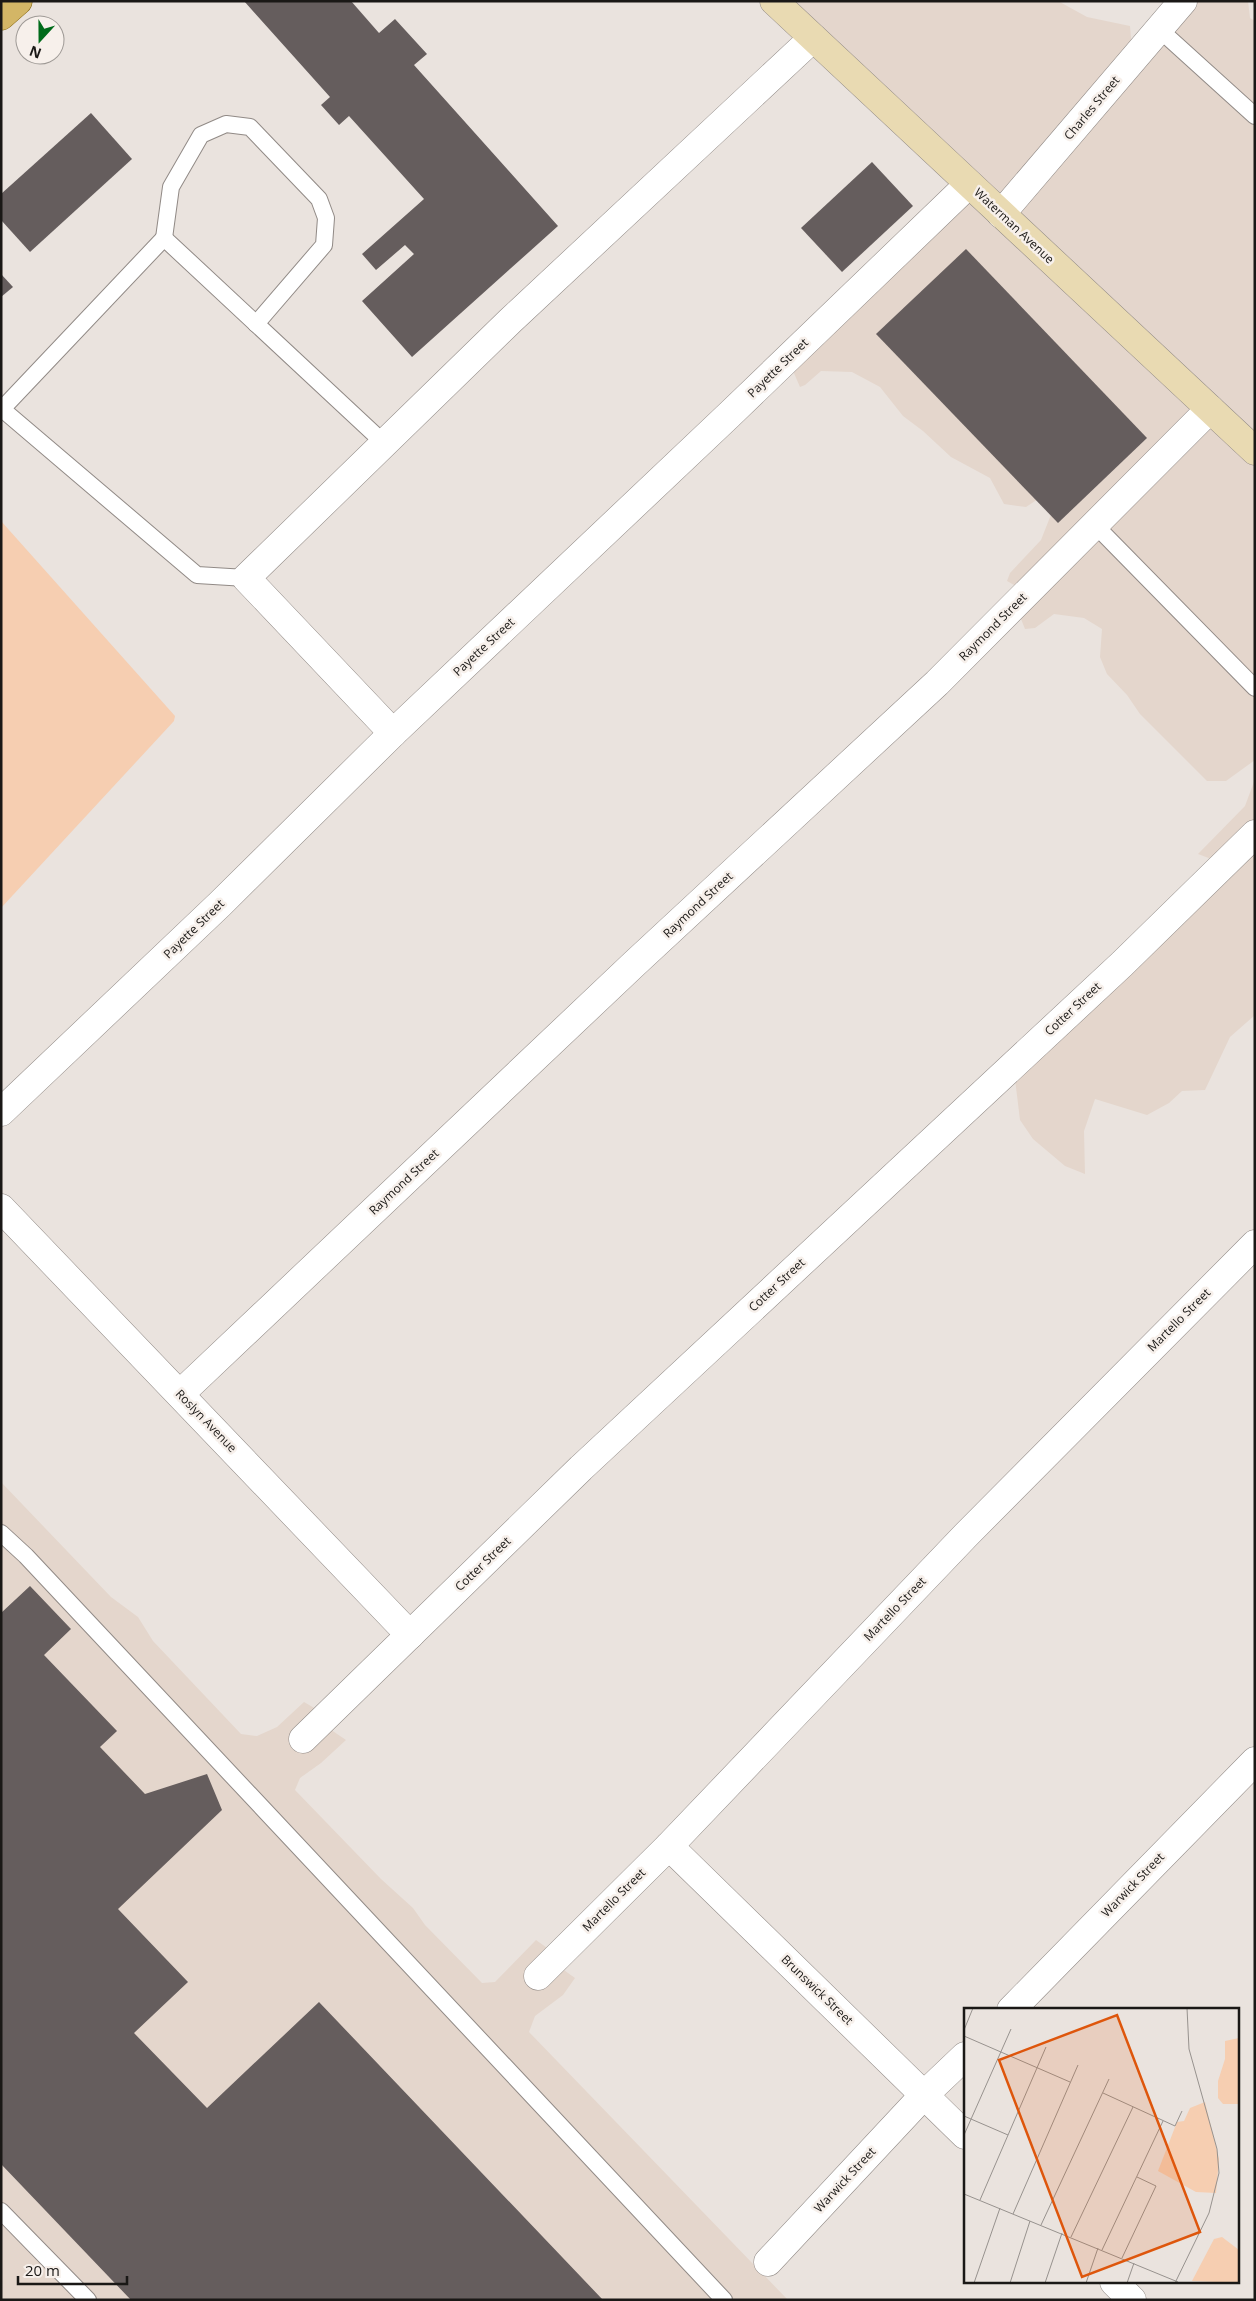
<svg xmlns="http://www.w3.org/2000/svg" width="1256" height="2301" font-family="'Open Sans',sans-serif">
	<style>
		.built { fill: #e4d6cc }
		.green { fill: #f6ceb1 }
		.building { fill: #655d5d }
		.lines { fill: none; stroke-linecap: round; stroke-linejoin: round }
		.service-casing { stroke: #918a86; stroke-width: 18 }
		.minor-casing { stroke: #918a86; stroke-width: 29 }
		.secondary-casing { stroke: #918a86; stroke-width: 29 }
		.primary-casing { stroke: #7f5f08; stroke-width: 29 }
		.service { stroke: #fff; stroke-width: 16 }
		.minor { stroke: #fff; stroke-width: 28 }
		.secondary { stroke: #e9dab2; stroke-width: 28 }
		.primary { stroke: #d3b666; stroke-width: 28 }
		.labels { text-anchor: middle; stroke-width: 5; stroke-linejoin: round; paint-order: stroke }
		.street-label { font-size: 12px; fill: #1a1816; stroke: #f7f0eb }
		.inset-road { fill: none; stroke: #97928e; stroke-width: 1 }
		.view { fill: #de560c; fill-opacity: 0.15; stroke: #de560c; stroke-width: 2.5 }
		.inset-edge { fill: none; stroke: #1a1816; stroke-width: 2.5 }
	</style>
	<rect width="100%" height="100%" fill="#eae3de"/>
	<g class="built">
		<path d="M 779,1 L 1058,1 L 1087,17 L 1130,26 L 1132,49 L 1188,1 L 1248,1 L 1250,18 L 1255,21 L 1255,760 L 1226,781 L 1207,781 L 1140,714 L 1127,695 L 1107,674 L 1100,657 L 1102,629 L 1084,618 L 1054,614 L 1035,628 L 1025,629 L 1017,609 L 1028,593 L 1007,581 L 1010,573 L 1041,540 L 1056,502 L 1047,493 L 1026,507 L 1004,504 L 990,478 L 951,457 L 923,431 L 903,416 L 880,387 L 852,372 L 821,371 L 805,385 L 800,387 L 790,364 L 963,194 Z"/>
		<path d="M 1255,779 L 1255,1015 L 1230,1037 L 1205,1090 L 1182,1091 L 1169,1103 L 1147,1115 L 1095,1099 L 1084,1131 L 1085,1174 L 1065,1166 L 1033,1139 L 1020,1120 L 1014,1071 L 1227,865 L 1198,854 L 1245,806 Z"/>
		<path d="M 1,1482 L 111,1597 L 138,1617 L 153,1641 L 241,1734 L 257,1736 L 277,1727 L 304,1702 L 316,1709 L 321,1723 L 346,1740 L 321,1763 L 300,1778 L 295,1790 L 381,1879 L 413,1908 L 425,1925 L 482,1983 L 495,1982 L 536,1940 L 550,1950 L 561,1968 L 575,1978 L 563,1995 L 535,2016 L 529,2032 L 788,2300 L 1,2300 Z"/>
	</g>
	<path class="green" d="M 1,521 L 175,716 L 174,721 L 1,908 Z"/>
	<g class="building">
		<path d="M 244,1 L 351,1 L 379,33 L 395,19 L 427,54 L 414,65 L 558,226 L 412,357 L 362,301 L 414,254 L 405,245 L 376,270 L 362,254 L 424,199 L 349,116 L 339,125 L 321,105 L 330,97 Z"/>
		<path d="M 91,113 L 132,159 L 30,252 L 1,220 L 1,194 Z"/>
		<path d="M 872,162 L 913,206 L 842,272 L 801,228 Z"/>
		<path d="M 966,249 L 1147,438 L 1058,523 L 876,334 Z"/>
		<path d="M 1,274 L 13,287 L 1,297 Z"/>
		<path d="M 30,1586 L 71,1629 L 44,1655 L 117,1731 L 100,1747 L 145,1794 L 207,1774 L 222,1810 L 118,1909 L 188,1982 L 134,2033 L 207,2108 L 319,2002 L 603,2300 L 131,2300 L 1,2164 L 1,1613 Z"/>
	</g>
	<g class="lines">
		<defs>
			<g id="service">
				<path d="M 1159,29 L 1255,116"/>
				<path d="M 164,238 L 171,187 L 201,135 L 226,124 L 250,127 L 319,199 L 326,218 L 324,245 L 256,324"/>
				<path d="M 1095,525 L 1255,688"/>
				<path d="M 246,578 L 197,575 L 2,409 L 164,238 L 385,444"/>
				<path d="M 1,1533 L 26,1556 L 724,2300"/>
				<path d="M 1,2211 L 88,2300"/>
			</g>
			<g id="minor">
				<path d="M 1001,214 L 1183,1"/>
				<path d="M 393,733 L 246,578 L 510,321 L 813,38"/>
				<path d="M 1,1112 L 220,904 L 393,733 L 729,415 L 969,184"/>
				<path d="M 1,1208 L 410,1635"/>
				<path d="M 180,1394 L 634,964 L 937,683 L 1210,409"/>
				<path d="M 303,1739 L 581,1468 L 1122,964 L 1255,834"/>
				<path d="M 669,1846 L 965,2135"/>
				<path d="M 538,1976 L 669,1846 L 966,1535 L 1255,1244"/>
				<path d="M 1011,2010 L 1255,1761"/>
				<path d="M 768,2262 L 924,2095 L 965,2056"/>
				<path d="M 1114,2282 L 1132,2300"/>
			</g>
			<path id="secondary" d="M 774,1 L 1255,451"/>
			<path id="primary" d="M 1,16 L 18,1"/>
		</defs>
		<use href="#service" class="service-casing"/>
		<use href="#minor" class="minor-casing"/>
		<use href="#secondary" class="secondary-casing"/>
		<use href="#primary" class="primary-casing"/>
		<use href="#service" class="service"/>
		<use href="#minor" class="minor"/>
		<use href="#secondary" class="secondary"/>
		<use href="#primary" class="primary"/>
	</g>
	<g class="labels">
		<g class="street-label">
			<text transform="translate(1092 108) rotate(-50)" y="4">Charles Street</text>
			<text transform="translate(1014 226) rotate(43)" y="4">Waterman Avenue</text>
			<text transform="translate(778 368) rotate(-44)" y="4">Payette Street</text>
			<text transform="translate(993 627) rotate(-45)" y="4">Raymond Street</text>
			<text transform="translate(484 647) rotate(-43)" y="4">Payette Street</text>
			<text transform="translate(698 905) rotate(-43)" y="4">Raymond Street</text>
			<text transform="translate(194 929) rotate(-44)" y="4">Payette Street</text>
			<text transform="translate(1073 1009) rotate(-43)" y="4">Cotter Street</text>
			<text transform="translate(404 1182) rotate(-43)" y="4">Raymond Street</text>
			<text transform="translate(777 1285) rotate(-43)" y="4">Cotter Street</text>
			<text transform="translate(1179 1320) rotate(-45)" y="4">Martello Street</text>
			<text transform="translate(206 1421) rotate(46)" y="4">Roslyn Avenue</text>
			<text transform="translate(483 1564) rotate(-44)" y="4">Cotter Street</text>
			<text transform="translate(895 1609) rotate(-46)" y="4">Martello Street</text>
			<text transform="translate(1133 1885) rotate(-46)" y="4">Warwick Street</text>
			<text transform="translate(614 1900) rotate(-45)" y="4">Martello Street</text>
			<text transform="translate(817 1990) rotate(44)" y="4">Brunswick Street</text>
			<text transform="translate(845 2180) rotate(-47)" y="4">Warwick Street</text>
		</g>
	</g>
	<g transform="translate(964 2008)">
		<rect width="275" height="275" fill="#eae3de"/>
		<path d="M 275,30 L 275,96 L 259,96 L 254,90 L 254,73 L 261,51 L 261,33 ZM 241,94 L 255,151 L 252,185 L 232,184 L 194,163 L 213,114 L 220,113 L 226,100 ZM 258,229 L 275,242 L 275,275 L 228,273 L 250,231 Z" fill="#f6ceb1"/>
		<path class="inset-road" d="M 0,22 L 9,0M 0,28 L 106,74M 139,85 L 211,118 L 218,103M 0,108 L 44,127M 0,127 L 47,21M 0,186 L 214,274M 16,192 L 82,39M 49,206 L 114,57M 77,217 L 145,71M 107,229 L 169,99M 138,242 L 199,113M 158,250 L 192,178 L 173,169M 10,275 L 36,200M 46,275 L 66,213M 81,275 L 98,225M 122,275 L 134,240M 163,275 L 170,255M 211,275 L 245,205 L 255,165 L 253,141 L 225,41 L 223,0"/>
		<path class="view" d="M 153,7 L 236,224 L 118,269 L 35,52 Z"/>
		<rect width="275" height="275" class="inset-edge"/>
	</g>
	<rect width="1256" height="2301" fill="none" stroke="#1a1816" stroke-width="5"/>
	<g transform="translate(40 40) rotate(201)"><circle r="24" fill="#f7f0eb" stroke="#9f9a96"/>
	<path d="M0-4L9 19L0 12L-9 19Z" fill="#006b1a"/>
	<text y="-8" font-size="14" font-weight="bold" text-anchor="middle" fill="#1a1816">N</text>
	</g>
	<path d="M18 2276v8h109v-8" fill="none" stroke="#1a1816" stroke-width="2.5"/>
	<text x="25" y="2276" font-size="15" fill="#1a1816" stroke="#f7f0eb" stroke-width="4" paint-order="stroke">20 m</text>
</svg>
